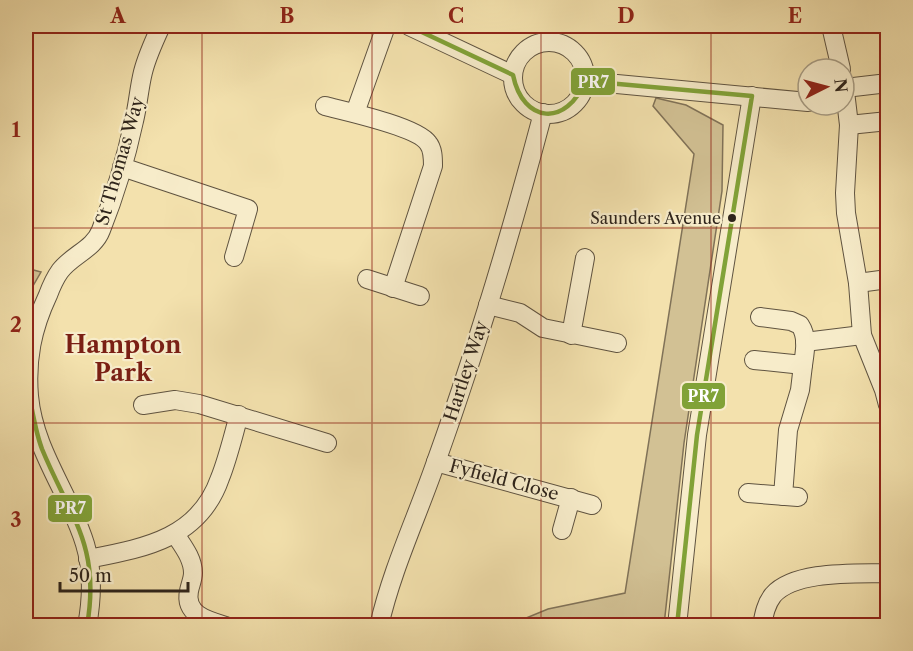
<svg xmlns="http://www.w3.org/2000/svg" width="913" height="651" font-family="'Libre Caslon Text',serif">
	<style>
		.green { fill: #d2c194; stroke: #807258; stroke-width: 1.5 }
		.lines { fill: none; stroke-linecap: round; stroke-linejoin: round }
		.street-casing { stroke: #5f5340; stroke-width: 20 }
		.street { stroke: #f7ecca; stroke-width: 18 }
		.bus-1-casing { stroke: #f7ecca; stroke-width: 9 }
		.bus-1 { stroke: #81a237; stroke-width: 4.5 }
		.grid { fill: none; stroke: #8f2418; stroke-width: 1.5; stroke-opacity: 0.55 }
		.bus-dot { fill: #2e241b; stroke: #f7ecca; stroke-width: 2 }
		.labels { text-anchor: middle; stroke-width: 4.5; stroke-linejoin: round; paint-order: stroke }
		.bus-label { font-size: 16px; fill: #2e241b; stroke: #f7ecca; text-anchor: end }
		.street-label { font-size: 18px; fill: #2e241b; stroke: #f7ecca }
		.district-label { font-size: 24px; font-weight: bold; fill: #7a1f14; stroke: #f7ecca }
		.line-badge { stroke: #f7ecca; stroke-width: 2 }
		.badge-label { font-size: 16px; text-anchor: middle; font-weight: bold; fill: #fff }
		.neatline { fill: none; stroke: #8f2418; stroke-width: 2 }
		.grid-label { font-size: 20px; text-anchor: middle; font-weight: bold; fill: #8f2418 }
	</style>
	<rect width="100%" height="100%" fill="#f3e1ad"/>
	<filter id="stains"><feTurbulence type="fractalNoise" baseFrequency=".00333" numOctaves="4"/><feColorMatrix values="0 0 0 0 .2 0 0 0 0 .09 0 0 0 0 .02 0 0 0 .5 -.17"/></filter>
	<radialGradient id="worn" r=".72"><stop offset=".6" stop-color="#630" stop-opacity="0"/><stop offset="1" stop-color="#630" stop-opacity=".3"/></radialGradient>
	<g class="green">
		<path d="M 656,98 L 686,105 L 723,125 L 722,191 L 684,443 L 664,625 L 466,625 L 476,622 L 519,621 L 548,609 L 625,593 L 694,154 L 653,106 Z"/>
		<path d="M 26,268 L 41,272 L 26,298 Z"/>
	</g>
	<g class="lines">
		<defs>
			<g id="street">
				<path d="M 409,26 L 513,75"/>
				<path d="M 831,26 L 841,69"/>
				<circle cx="549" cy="78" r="36"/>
				<path d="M 585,81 L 808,102"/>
				<path d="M 844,83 L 849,125 L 845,193 L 846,213 L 858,283 L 862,335 L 884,390 L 888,405"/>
				<path d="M 845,88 L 888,83"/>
				<path d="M 325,106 C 345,111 418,127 428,143 C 433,149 433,158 433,166 L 393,288"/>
				<path d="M 355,113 L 386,26"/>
				<path d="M 849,125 L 888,121"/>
				<path d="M 122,167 L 248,209 L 234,257"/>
				<path d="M 367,279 L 420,296"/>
				<path d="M 858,283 L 888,279"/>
				<path d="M 488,305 L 520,313 L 543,328 L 617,343"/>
				<path d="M 571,335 L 585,258"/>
				<path d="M 805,342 L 862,335"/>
				<path d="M 754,360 L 803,365 C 805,351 808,337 800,325 L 791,321 L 760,317"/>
				<path d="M 143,405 L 175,400 L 199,404 L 327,443"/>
				<path d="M 436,462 L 592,505"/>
				<path d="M 748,493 L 798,497"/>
				<path d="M 783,496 L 788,430 L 800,390 L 803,365"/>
				<path d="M 562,530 L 571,498"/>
				<path d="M 175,534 C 182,545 193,558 193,573 C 193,579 190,585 189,591 C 184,615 209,621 226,626"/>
				<path d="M 88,559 C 144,548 199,539 220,478 C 228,458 233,436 239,415"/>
				<path d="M 87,626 C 92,599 93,570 85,544 C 70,494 34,451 29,396 C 26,360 32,329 48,295 C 51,287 55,278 60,271 C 72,255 94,249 101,230 C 115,195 126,158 134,121 C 138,105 139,88 143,72 C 147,56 154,41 161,26"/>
				<path d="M 379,626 C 392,569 417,517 436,462 C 477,348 512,230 543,113"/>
				<path d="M 677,626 L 697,435 L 752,96"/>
				<path d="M 762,626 C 764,614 766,604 773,595 C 795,570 856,574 888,573"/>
			</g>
		</defs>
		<use href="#street" class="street-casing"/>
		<use href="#street" class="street"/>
		<defs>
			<g id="bus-1">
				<path d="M 409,26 L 513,75 C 523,124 567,127 585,81 L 752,96 L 697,435 L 677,626"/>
				<path d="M 26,400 L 30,399 C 33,416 36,433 42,449 C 70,517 101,545 87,626"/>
			</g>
		</defs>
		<use href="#bus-1" class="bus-1-casing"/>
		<use href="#bus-1" class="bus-1"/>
	</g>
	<path class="grid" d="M 202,26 L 202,626M 372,26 L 372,626M 541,26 L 541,626M 711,26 L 711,626M 26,228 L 888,228M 26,423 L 888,423"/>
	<circle class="bus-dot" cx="732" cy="218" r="5"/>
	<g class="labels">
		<g class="bus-label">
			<text x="721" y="224">Saunders Avenue</text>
		</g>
		<g class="street-label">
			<text transform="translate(120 161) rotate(-74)" y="6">St Thomas Way</text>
			<text transform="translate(466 371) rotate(-72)" y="6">Hartley Way</text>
			<text transform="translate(504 480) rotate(15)" y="6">Fyfield Close</text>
		</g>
		<g class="district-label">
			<text x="123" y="353">Hampton<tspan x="123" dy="28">Park</tspan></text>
		</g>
	</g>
	<g class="line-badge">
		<rect x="570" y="67" width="46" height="29" rx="6" fill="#81a237"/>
		<rect x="681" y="382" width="45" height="28" rx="6" fill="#81a237"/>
		<rect x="47" y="494" width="46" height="29" rx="6" fill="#81a237"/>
	</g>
	<g class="badge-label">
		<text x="593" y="88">PR7</text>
		<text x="703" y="402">PR7</text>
		<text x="70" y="514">PR7</text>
	</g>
	<rect width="913" height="651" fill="none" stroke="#f3e1ad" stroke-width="66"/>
	<g transform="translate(826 87) rotate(84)"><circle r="28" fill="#f7ecca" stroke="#a79c84" stroke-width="1.5"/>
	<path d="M0-4.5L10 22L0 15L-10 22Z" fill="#8f2418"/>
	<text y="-9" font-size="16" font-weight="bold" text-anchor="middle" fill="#2e241b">N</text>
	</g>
	<path d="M60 582v9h128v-9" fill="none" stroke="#2e241b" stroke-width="3"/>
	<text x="69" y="582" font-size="18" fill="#2e241b" stroke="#f7ecca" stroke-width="4.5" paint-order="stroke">50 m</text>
	<rect x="33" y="33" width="847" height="585" class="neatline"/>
	<g class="grid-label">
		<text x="118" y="23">A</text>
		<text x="287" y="23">B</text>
		<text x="456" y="23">C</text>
		<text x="626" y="23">D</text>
		<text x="795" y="23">E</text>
		<text x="16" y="137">1</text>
		<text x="16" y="332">2</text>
		<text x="16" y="527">3</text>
	</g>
	<rect width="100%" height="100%" filter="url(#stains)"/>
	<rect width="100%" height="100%" fill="url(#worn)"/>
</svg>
